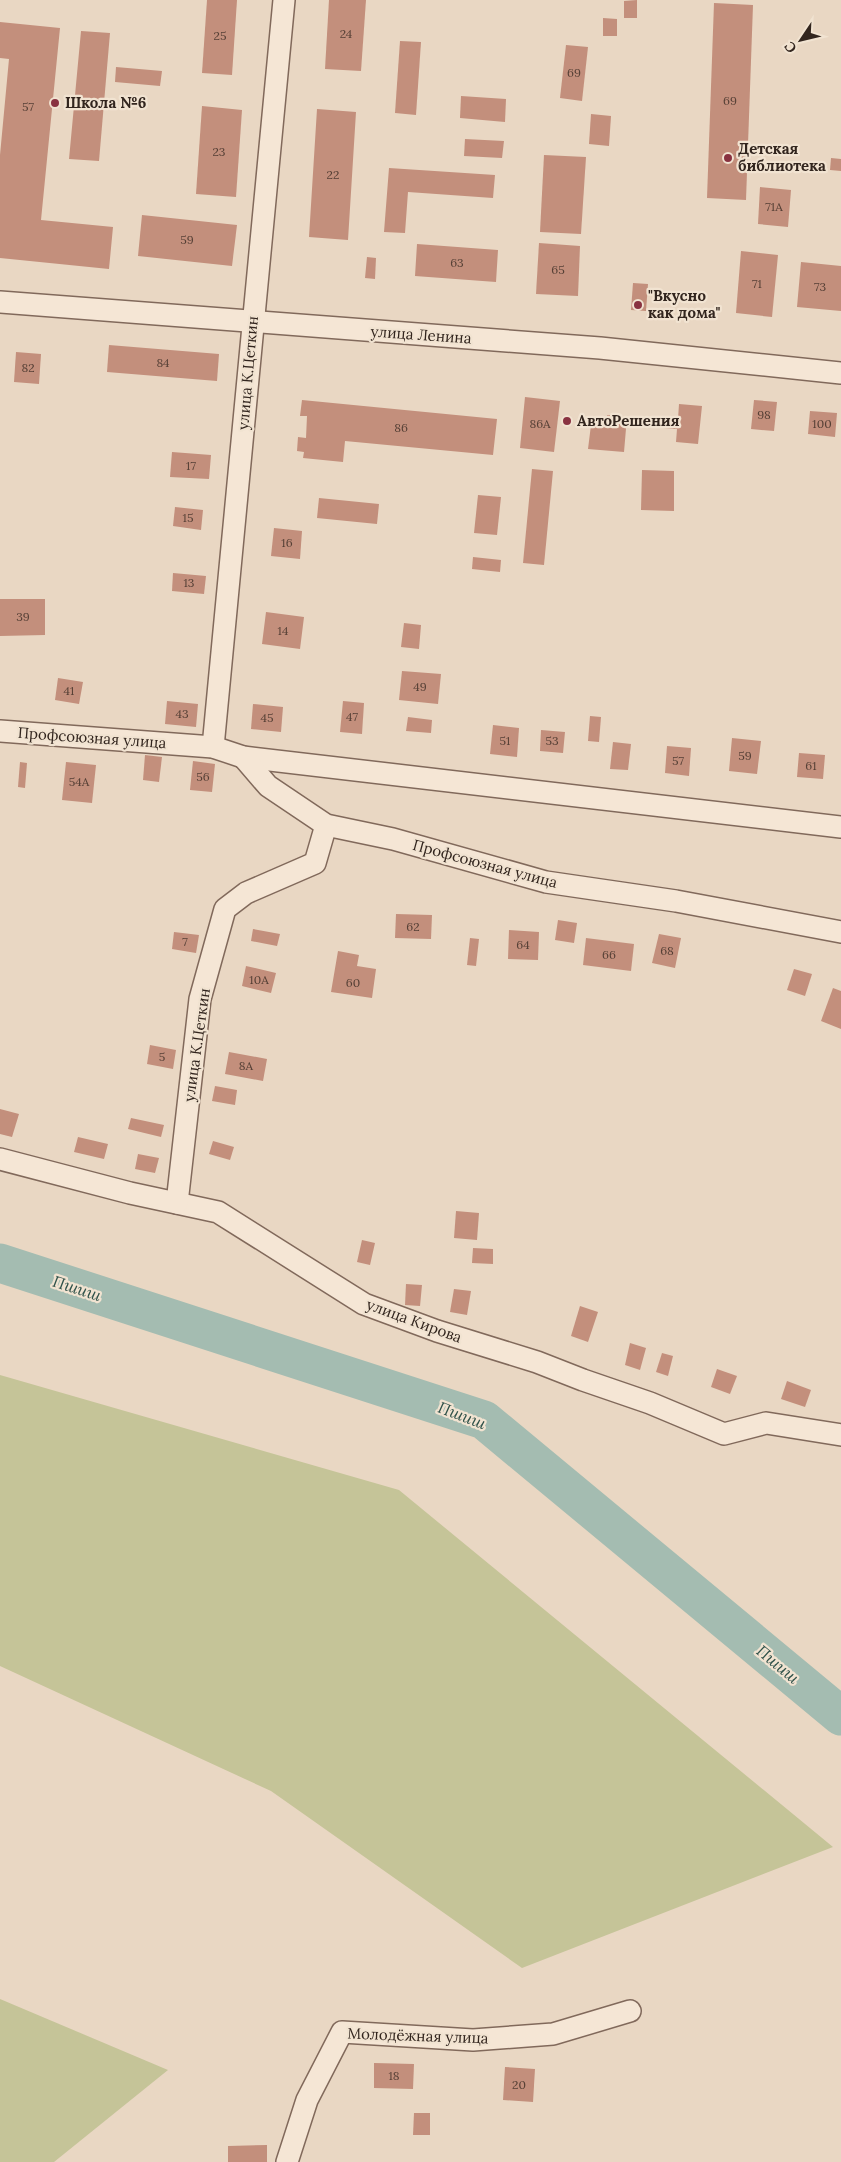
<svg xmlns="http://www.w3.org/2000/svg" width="841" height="2162" font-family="Lora,serif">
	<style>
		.green { fill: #c5c498 }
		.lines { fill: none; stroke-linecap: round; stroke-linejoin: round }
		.river { stroke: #a4bcb1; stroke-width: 39 }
		.building { fill: #c38f7c }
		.minor-casing { stroke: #81695b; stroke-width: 24 }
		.minor { stroke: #f5e6d5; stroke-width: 21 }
		.poi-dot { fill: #893240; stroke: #f1e3d1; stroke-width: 2 }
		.labels { text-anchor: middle; stroke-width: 4.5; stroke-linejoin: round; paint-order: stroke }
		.number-label { font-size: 12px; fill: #564036 }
		.poi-label { font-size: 15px; font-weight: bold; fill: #32251e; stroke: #f1e3d1; text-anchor: start }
		.street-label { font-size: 15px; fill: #32251e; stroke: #f1e3d1 }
		.water-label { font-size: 16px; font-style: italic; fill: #2f5149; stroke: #f1e3d1 }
	</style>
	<rect width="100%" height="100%" fill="#e9d7c3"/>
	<g class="green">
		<path d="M 0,1375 L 399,1490 L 833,1847 L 522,1968 L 271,1791 L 0,1666 Z"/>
		<path d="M 0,1999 L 168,2070 L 54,2162 L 0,2162 Z"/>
	</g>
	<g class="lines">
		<path class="river" d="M 0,1263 L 484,1420 L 841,1716"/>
	</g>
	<g class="building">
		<path d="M 207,0 L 237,0 L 232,75 L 202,73 Z"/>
		<path d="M 329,0 L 366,0 L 361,71 L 325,69 Z"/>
		<path d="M 637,0 L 637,18 L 624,18 L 624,1 Z"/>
		<path d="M 714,3 L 753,5 L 746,200 L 707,198 Z"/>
		<path d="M 603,18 L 617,19 L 617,36 L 603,36 Z"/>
		<path d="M 0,22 L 60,28 L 41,220 L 113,227 L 109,269 L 0,258 L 0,155 L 9,59 L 0,58 Z"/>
		<path d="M 81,31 L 110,33 L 99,161 L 69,159 Z"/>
		<path d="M 400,41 L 421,42 L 416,115 L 395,113 Z"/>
		<path d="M 566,45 L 588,47 L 582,101 L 560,98 Z"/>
		<path d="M 116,67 L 162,71 L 160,86 L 115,82 Z"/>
		<path d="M 461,96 L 506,99 L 505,122 L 460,118 Z"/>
		<path d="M 202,106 L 242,110 L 236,197 L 196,194 Z"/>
		<path d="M 317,109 L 356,112 L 348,240 L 309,237 Z"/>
		<path d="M 591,114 L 611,116 L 609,146 L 589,144 Z"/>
		<path d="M 465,139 L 504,141 L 502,158 L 464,156 Z"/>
		<path d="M 544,155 L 586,157 L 581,234 L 540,232 Z"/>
		<path d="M 831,158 L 841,159 L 841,171 L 830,170 Z"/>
		<path d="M 389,168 L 495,175 L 493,198 L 408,192 L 405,233 L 384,232 Z"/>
		<path d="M 760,187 L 791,190 L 788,227 L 758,224 Z"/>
		<path d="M 142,215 L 237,225 L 232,266 L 138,256 Z"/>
		<path d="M 539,243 L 580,246 L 578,296 L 536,294 Z"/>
		<path d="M 417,244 L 498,250 L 496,282 L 415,276 Z"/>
		<path d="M 741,251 L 778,255 L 772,317 L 736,313 Z"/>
		<path d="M 367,257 L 376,258 L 375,279 L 365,278 Z"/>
		<path d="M 801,262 L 841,266 L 841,311 L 797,307 Z"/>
		<path d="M 633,283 L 648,284 L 646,311 L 631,310 Z"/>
		<path d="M 109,345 L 219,354 L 217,381 L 107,372 Z"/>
		<path d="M 16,352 L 41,354 L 39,384 L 14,382 Z"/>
		<path d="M 525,397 L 560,401 L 554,452 L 520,448 Z"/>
		<path d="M 302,400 L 497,419 L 493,455 L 345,441 L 343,462 L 303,458 L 304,452 L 297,451 L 298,437 L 306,438 L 307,416 L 300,416 Z"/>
		<path d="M 754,400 L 777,402 L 774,431 L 751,429 Z"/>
		<path d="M 679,404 L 702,406 L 698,444 L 676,442 L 677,429 L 663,428 L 664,417 L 678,419 Z"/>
		<path d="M 810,411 L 837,413 L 835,437 L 808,434 Z"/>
		<path d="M 607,415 L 627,417 L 624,452 L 588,449 L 591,425 L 606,427 Z"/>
		<path d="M 172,452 L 211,455 L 209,479 L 170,477 Z"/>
		<path d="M 532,469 L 553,471 L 544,565 L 523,563 Z"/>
		<path d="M 642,470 L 674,471 L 674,511 L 641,510 Z"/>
		<path d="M 478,495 L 501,497 L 497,535 L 474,533 Z"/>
		<path d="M 319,498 L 379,504 L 377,524 L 317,518 Z"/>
		<path d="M 175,507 L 203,510 L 201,530 L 173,526 Z"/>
		<path d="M 274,528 L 302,531 L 300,559 L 271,556 Z"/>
		<path d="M 473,557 L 501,560 L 500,572 L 472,569 Z"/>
		<path d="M 173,573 L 206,576 L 204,594 L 172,591 Z"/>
		<path d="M 0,599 L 45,599 L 45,635 L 0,636 Z"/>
		<path d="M 266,612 L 304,617 L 300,649 L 262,644 Z"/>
		<path d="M 404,623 L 421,625 L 419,649 L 401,647 Z"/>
		<path d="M 402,671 L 441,674 L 438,704 L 399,700 Z"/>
		<path d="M 58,678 L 83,682 L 79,704 L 55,700 Z"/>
		<path d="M 167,701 L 198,704 L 196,727 L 165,724 Z"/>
		<path d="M 343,701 L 364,703 L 362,734 L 340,732 Z"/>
		<path d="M 253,704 L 283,707 L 281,732 L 251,729 Z"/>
		<path d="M 590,716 L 601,717 L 599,742 L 588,741 Z"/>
		<path d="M 408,717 L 432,720 L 431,733 L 406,731 Z"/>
		<path d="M 493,725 L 519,728 L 517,757 L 490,754 Z"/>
		<path d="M 541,730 L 565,732 L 563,753 L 540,751 Z"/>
		<path d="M 732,738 L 761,741 L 757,774 L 729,771 Z"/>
		<path d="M 613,742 L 631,744 L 628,770 L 610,769 Z"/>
		<path d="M 667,746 L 691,748 L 689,776 L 665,773 Z"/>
		<path d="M 799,753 L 825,755 L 823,779 L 797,777 Z"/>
		<path d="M 145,755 L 162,757 L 159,782 L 143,780 Z"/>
		<path d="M 193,761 L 215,764 L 212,792 L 190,790 Z"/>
		<path d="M 20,762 L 27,763 L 25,788 L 18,787 Z"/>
		<path d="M 66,762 L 96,765 L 92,803 L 62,800 Z"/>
		<path d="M 396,914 L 432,915 L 431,939 L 395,938 Z"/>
		<path d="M 558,920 L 577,923 L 574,943 L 555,940 Z"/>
		<path d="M 253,929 L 280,934 L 277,946 L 251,941 Z"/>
		<path d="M 509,930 L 539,932 L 538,960 L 508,959 Z"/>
		<path d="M 174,932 L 199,935 L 196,953 L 172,949 Z"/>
		<path d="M 659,934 L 681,938 L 675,968 L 652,963 Z"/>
		<path d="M 470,938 L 479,939 L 476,966 L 467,965 Z"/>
		<path d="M 586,938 L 634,944 L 631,971 L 583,965 Z"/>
		<path d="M 338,951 L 359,955 L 357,966 L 376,969 L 372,998 L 331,992 Z"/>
		<path d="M 246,966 L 276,973 L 271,993 L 242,986 Z"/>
		<path d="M 794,969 L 812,974 L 805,996 L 787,990 Z"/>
		<path d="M 833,988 L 841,991 L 841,1029 L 821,1021 Z"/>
		<path d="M 150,1045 L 176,1050 L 173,1069 L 147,1064 Z"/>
		<path d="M 229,1052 L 267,1059 L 263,1081 L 225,1074 Z"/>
		<path d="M 215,1086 L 237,1090 L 235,1105 L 212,1101 Z"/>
		<path d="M 0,1109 L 19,1114 L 12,1137 L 0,1134 Z"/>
		<path d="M 131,1118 L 164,1125 L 161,1137 L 128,1129 Z"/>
		<path d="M 78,1137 L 108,1144 L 104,1159 L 74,1152 Z"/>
		<path d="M 213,1141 L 234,1147 L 230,1160 L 209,1154 Z"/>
		<path d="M 138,1154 L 159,1158 L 155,1173 L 135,1169 Z"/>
		<path d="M 456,1211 L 479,1213 L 477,1240 L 454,1238 Z"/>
		<path d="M 362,1240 L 375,1243 L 370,1265 L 357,1262 Z"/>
		<path d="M 473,1248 L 493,1249 L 493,1264 L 472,1263 Z"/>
		<path d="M 406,1284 L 422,1285 L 420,1306 L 405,1305 Z"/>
		<path d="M 454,1289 L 471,1291 L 467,1315 L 450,1312 Z"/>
		<path d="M 580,1306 L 598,1312 L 588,1342 L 571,1336 Z"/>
		<path d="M 630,1343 L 646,1348 L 640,1370 L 625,1365 Z"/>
		<path d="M 662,1353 L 673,1356 L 668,1376 L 656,1372 Z"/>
		<path d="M 717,1369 L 737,1376 L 730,1394 L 711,1387 Z"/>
		<path d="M 787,1381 L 811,1390 L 805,1407 L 781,1399 Z"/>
		<path d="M 374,2063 L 414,2064 L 413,2089 L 374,2088 Z"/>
		<path d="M 505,2067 L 535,2069 L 533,2102 L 503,2100 Z"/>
		<path d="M 414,2113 L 430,2113 L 430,2135 L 413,2135 Z"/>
		<path d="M 267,2145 L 267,2162 L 228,2162 L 228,2146 Z"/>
	</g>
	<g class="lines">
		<defs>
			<g id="minor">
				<path d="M 0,302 L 600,348 L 841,373"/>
				<path d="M 0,731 L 213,747 L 243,757 L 841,827"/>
				<path d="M 213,747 L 284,0"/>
				<path d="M 243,757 L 268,786 L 326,825 L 393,839 L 546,882 L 676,901 L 841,932"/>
				<path d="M 0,1159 L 130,1193 L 218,1212 L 364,1304 L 437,1331 L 537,1362 L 583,1380 L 650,1403 L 724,1434 L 766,1423 L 841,1435"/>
				<path d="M 177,1203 L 200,999 L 225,909 L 246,893 L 315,863 L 326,825"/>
				<path d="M 287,2162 L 307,2100 L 342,2032 L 473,2040 L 553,2034 L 630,2011"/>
			</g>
		</defs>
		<use href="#minor" class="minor-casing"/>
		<use href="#minor" class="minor"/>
	</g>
	<g class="poi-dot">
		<circle cx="55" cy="103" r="5"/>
		<circle cx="728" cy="158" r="5"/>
		<circle cx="638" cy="305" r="5"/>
		<circle cx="567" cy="421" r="5"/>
	</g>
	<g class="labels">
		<g class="number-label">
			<text x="346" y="38">24</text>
			<text x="220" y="40">25</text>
			<text x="574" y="77">69</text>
			<text x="730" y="105">69</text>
			<text x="28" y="111">57</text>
			<text x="219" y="156">23</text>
			<text x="333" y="179">22</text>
			<text x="774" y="211">71А</text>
			<text x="187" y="244">59</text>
			<text x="457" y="267">63</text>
			<text x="558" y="274">65</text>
			<text x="757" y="288">71</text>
			<text x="820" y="291">73</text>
			<text x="163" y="367">84</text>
			<text x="28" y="372">82</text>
			<text x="764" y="419">98</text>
			<text x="540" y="428">86А</text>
			<text x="822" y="428">100</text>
			<text x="401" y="432">86</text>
			<text x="191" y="470">17</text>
			<text x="188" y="522">15</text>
			<text x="287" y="547">16</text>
			<text x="189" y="587">13</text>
			<text x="23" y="621">39</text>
			<text x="283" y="635">14</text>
			<text x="420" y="691">49</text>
			<text x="69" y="695">41</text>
			<text x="182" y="718">43</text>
			<text x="352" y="721">47</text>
			<text x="267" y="722">45</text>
			<text x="505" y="745">51</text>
			<text x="552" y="745">53</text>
			<text x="745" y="760">59</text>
			<text x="678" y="765">57</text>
			<text x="811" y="770">61</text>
			<text x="203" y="781">56</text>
			<text x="79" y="786">54А</text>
			<text x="413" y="931">62</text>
			<text x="185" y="946">7</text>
			<text x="523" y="949">64</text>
			<text x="667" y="955">68</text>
			<text x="609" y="959">66</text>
			<text x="259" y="984">10А</text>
			<text x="353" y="987">60</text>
			<text x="162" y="1061">5</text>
			<text x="246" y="1070">8А</text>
			<text x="394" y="2080">18</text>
			<text x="519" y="2089">20</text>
		</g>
		<g class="poi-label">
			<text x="65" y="108">Школа №6</text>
			<text x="738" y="154">Детская<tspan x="738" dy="17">библиотека</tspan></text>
			<text x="648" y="301">"Вкусно<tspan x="648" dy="17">как дома"</tspan></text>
			<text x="577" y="426">АвтоРешения</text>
		</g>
		<g class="street-label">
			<text transform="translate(421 335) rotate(4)" y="5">улица Ленина</text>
			<text transform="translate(248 373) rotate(-85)" y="5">улица К.Цеткин</text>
			<text transform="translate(92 738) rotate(4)" y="5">Профсоюзная улица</text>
			<text transform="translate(485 864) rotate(15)" y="5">Профсоюзная улица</text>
			<text transform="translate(197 1045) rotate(-82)" y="5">улица К.Цеткин</text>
			<text transform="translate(414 1321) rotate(20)" y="5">улица Кирова</text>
			<text transform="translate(418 2036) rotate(2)" y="5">Молодёжная улица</text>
		</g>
		<g class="water-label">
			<text transform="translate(77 1288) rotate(18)" y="6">Пшиш</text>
			<text transform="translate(462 1415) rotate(21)" y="6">Пшиш</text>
			<text transform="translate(778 1664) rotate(40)" y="6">Пшиш</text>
		</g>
	</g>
	<g transform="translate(801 40) rotate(235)" stroke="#f1e3d1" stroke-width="4" paint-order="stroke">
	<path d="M0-4L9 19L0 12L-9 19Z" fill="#32251e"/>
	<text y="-8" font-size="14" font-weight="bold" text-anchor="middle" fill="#32251e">С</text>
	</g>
</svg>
